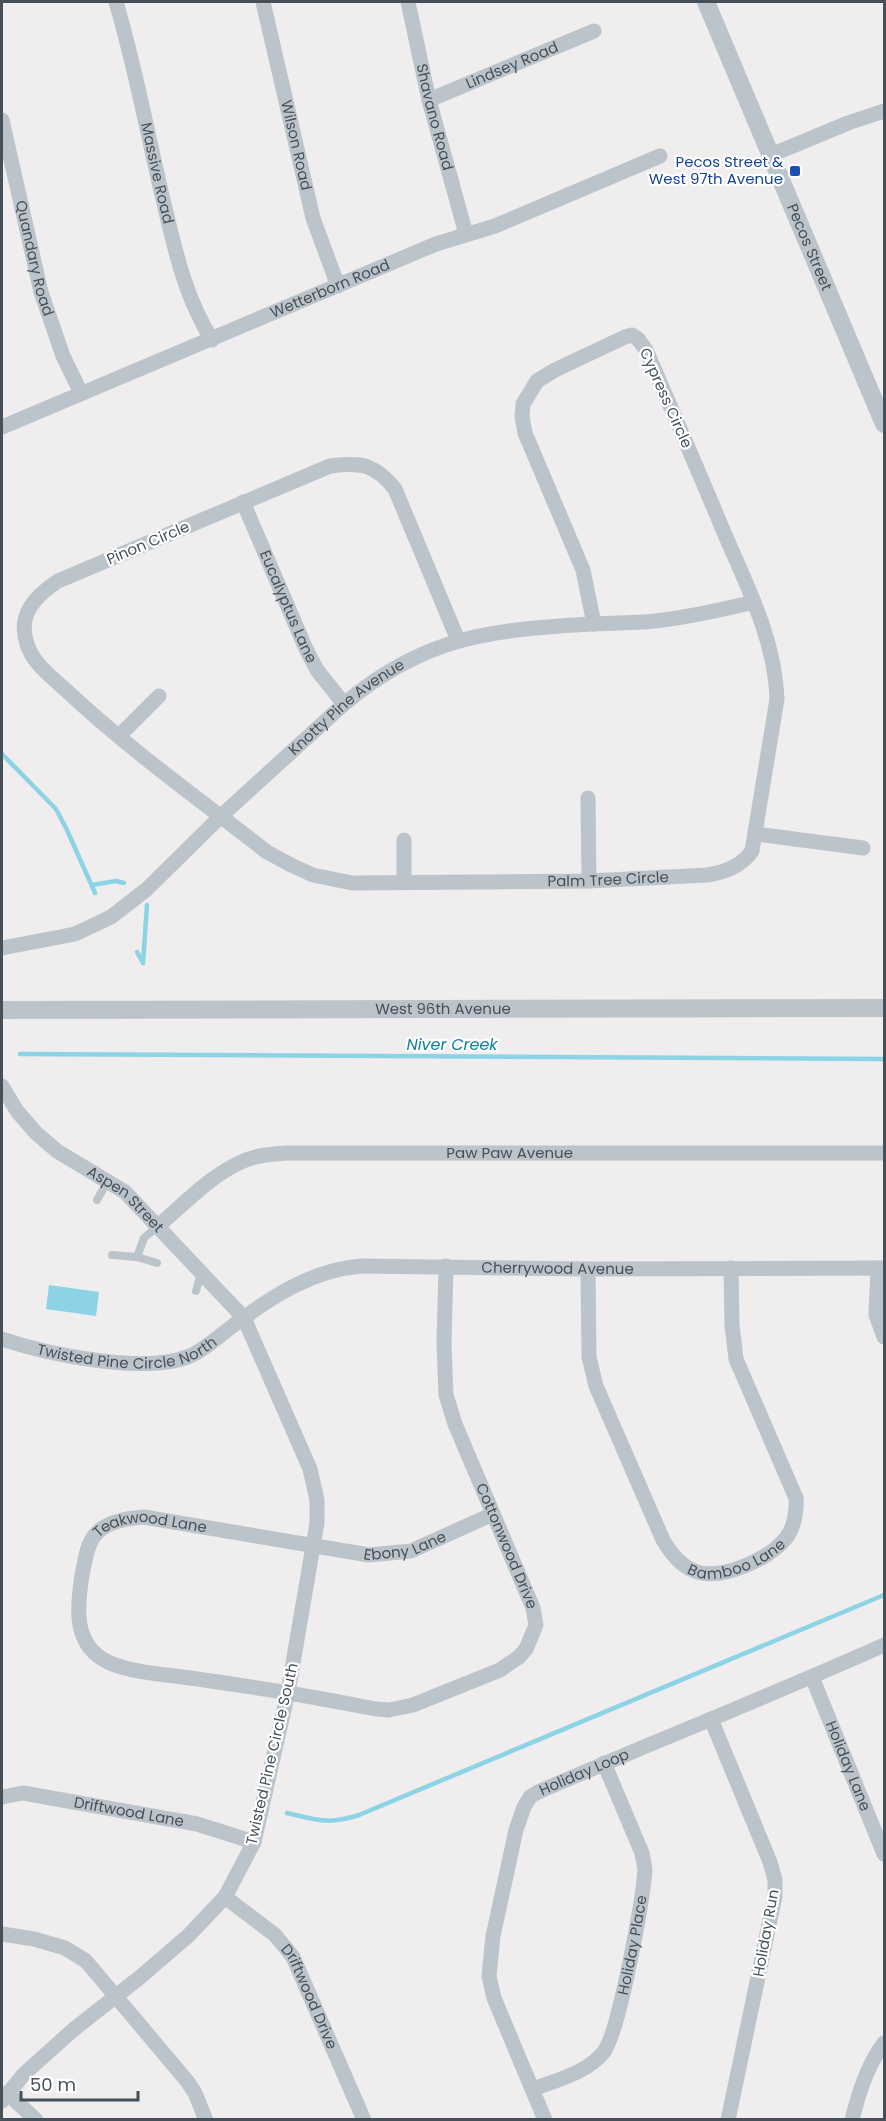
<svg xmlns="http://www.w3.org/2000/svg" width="886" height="2121" font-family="Poppins,sans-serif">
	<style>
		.water { fill: #8cd3e6 }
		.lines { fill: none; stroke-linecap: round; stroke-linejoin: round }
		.stream { stroke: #8cd3e6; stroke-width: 4.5 }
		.service { stroke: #bcc4cb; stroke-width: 8 }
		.minor { stroke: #bcc4cb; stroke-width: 15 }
		.tertiary { stroke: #bcc4cb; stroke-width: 18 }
		.transit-dot { fill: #1a4fb4; stroke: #fff; stroke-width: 2 }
		.labels { text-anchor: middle; stroke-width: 4.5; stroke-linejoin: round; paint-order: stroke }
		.street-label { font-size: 15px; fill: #465059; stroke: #fff }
		.transit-label { font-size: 15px; fill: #164399; stroke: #fff; text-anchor: end }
		.water-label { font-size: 16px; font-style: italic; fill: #14809e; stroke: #fff }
	</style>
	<rect width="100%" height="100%" fill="#efeded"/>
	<path class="water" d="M 49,1285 L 99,1292 L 96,1316 L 46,1309 Z"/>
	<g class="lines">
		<g class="stream">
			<path d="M 2,754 L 56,809 L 67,830 L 95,893"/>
			<path d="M 92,885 L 116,881 L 124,883"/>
			<path d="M 137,952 L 143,963"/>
			<path d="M 143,963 L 147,905"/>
			<path d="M 20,1054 L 884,1059"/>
			<path d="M 287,1813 C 317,1820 327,1825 359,1815 L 884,1595"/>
		</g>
		<g class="service">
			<path d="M 97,1200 L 108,1181"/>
			<path d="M 112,1255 L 137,1257 L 157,1263"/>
			<path d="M 137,1257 L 144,1238 L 158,1226"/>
			<path d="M 196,1291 L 201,1273"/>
		</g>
		<g class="minor">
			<path id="s1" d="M 116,2 C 137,72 149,144 167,216 C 177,259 188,302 212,340"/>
			<path id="s2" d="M 263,2 L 313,218 L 338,286"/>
			<path id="s3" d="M 408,2 L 429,100 L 466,234"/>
			<path id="s4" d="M 429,100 L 594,31"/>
			<path id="s5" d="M 2,120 L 41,292 L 63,356 L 81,393"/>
			<path d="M 771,155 L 848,123 L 884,111"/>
			<path id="s6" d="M 2,427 L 436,244 L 495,226 L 660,156"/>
			<path id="s7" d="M 243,502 L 306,649 L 317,670 L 344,704"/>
			<path id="s8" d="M 458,640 L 395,489 C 375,464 361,462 330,466 L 58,581 C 35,596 17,615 27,644 C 33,664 53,678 68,692 C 130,750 200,800 267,852 L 291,865 L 313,875 L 352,883 L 589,881 L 707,875 C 724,872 741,867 752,851 L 777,699 C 775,639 746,584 723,530 C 698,470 672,410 646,350 L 638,339 L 632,335 L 625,337 L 555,370 L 537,381 L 523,404 L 522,416 L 525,433 L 583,570 L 594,624"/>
			<path d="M 119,736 L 159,696"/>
			<path d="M 588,798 L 589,881"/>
			<path d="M 756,834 L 863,848"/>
			<path d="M 404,840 L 404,882"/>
			<path id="s9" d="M 2,948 L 75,934 L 111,917 L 147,889 L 221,816 L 344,704 C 425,636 490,630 591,624 C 612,623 634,623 655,621 C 689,617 721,610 754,602"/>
			<path id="s10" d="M 2,1086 L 17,1111 L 36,1133 L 57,1151 L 125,1192 L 244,1318 L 310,1469 L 317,1500 L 317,1523 L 288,1692 L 254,1842 L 225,1897 L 188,1936 L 139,1978 L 73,2030 L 24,2074 L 2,2101"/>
			<path id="s11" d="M 158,1226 C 184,1204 210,1176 241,1162 C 256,1155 272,1154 288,1153 L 884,1153"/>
			<path id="s12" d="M 446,1266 L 444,1344 L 446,1395 L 455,1424 L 533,1608 L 536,1625 L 526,1649 L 519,1657 L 500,1670 L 413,1705 L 389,1710 L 376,1709 C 319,1698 262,1688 204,1680 C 176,1675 136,1674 110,1663 C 72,1646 77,1607 82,1575 C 85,1562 86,1547 94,1536 C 105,1522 127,1518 144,1517 L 369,1555 L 411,1551 L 493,1514"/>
			<path d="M 878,1268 L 876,1315 L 884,1337"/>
			<path id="s13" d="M 588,1269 L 589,1357 L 596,1386 L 663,1540 C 672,1555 683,1569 701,1573 C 727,1578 770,1558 786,1538 C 794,1528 797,1511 796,1498 L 736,1359 L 732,1325 L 731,1268"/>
			<path id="s14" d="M 2,1339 C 47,1354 145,1375 190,1356 C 206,1349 220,1335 234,1325 C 272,1296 313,1270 361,1266 L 588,1269 L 884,1268"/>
			<path id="s15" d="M 812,1677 L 884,1854"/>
			<path d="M 711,1719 L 770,1862 L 775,1880 L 775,1896 L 728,2120"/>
			<path id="s16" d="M 2,1797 L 23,1793 L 197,1824 L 254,1842"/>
			<path id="s17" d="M 225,1897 L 275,1935 L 293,1957 L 364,2120"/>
			<path d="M 2,1934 L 34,1939 L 65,1948 L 86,1961 L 187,2081 L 195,2093 L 206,2120"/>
			<path id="s18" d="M 533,2089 C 557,2080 586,2073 603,2053 C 619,2034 643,1899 645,1869 L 642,1853 L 604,1763"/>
			<path d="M 7,2093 L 36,2120"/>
			<path id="s19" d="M 545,2120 L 494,1998 L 489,1976 L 493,1936 L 516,1830 L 524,1807 L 530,1797 L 538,1792 C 653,1742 770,1696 884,1645"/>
			<path d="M 852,2120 C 859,2092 867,2066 884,2043"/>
		</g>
		<g class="tertiary">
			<path id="s20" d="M 706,2 L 884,424"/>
			<path id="s21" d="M 2,1010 L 884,1008"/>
		</g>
	</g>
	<rect class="transit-dot" x="789" y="165" width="12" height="12" rx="3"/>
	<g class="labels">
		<g class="street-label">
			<text dy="5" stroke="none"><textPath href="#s4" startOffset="90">Lindsey Road</textPath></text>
			<text dy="5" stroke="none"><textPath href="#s3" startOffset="118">Shavano Road</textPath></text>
			<text dy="5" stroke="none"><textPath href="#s2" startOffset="147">Wilson Road</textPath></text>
			<text dy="5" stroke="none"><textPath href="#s1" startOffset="176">Massive Road</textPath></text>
			<text dy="5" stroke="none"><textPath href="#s20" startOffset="266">Pecos Street</textPath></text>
			<text dy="5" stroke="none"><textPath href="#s5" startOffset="142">Quandary Road</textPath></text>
			<text dy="5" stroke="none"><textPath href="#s6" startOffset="356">Wetterborn Road</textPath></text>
			<text transform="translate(666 398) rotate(66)" y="5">Cypress Circle</text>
			<text transform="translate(148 543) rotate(-23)" y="5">Pinon Circle</text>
			<text dy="5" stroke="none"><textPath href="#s7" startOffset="114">Eucalyptus Lane</textPath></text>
			<text dy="5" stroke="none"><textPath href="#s9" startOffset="430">Knotty Pine Avenue</textPath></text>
			<text dy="5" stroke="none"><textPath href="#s8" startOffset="1276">Palm Tree Circle</textPath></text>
			<text dy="5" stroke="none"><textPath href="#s21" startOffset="441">West 96th Avenue</textPath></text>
			<text dy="5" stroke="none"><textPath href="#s11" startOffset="375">Paw Paw Avenue</textPath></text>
			<text dy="5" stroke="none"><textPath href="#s10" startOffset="170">Aspen Street</textPath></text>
			<text dy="5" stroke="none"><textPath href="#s14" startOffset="584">Cherrywood Avenue</textPath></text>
			<text dy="5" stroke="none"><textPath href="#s14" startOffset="129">Twisted Pine Circle North</textPath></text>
			<text dy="5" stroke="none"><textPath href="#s12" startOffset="1040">Teakwood Lane</textPath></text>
			<text dy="5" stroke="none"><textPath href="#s12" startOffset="1300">Ebony Lane</textPath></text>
			<text dy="5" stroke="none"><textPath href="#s12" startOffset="292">Cottonwood Drive</textPath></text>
			<text dy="5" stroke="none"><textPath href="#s13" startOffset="376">Bamboo Lane</textPath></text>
			<text transform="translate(272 1754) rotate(-77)" y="5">Twisted Pine Circle South</text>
			<text dy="5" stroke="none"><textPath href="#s15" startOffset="96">Holiday Lane</textPath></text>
			<text dy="5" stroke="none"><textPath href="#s19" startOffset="399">Holiday Loop</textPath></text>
			<text dy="5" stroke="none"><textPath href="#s16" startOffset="129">Driftwood Lane</textPath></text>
			<text transform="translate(766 1933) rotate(-80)" y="5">Holiday Run</text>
			<text dy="5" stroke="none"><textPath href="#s18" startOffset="192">Holiday Place</textPath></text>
			<text dy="5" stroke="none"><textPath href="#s17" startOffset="134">Driftwood Drive</textPath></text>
		</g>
		<g class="transit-label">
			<text x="783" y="167">Pecos Street &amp;<tspan x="783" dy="17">West 97th Avenue</tspan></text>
		</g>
		<g class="water-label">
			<text x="452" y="1050">Niver Creek</text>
		</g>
	</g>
	<rect width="886" height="2121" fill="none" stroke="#465059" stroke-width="6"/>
	<path d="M21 2091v9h117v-9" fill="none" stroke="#465059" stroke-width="3"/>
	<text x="30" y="2091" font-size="18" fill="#465059" stroke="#ffffff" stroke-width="4.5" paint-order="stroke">50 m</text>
</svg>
